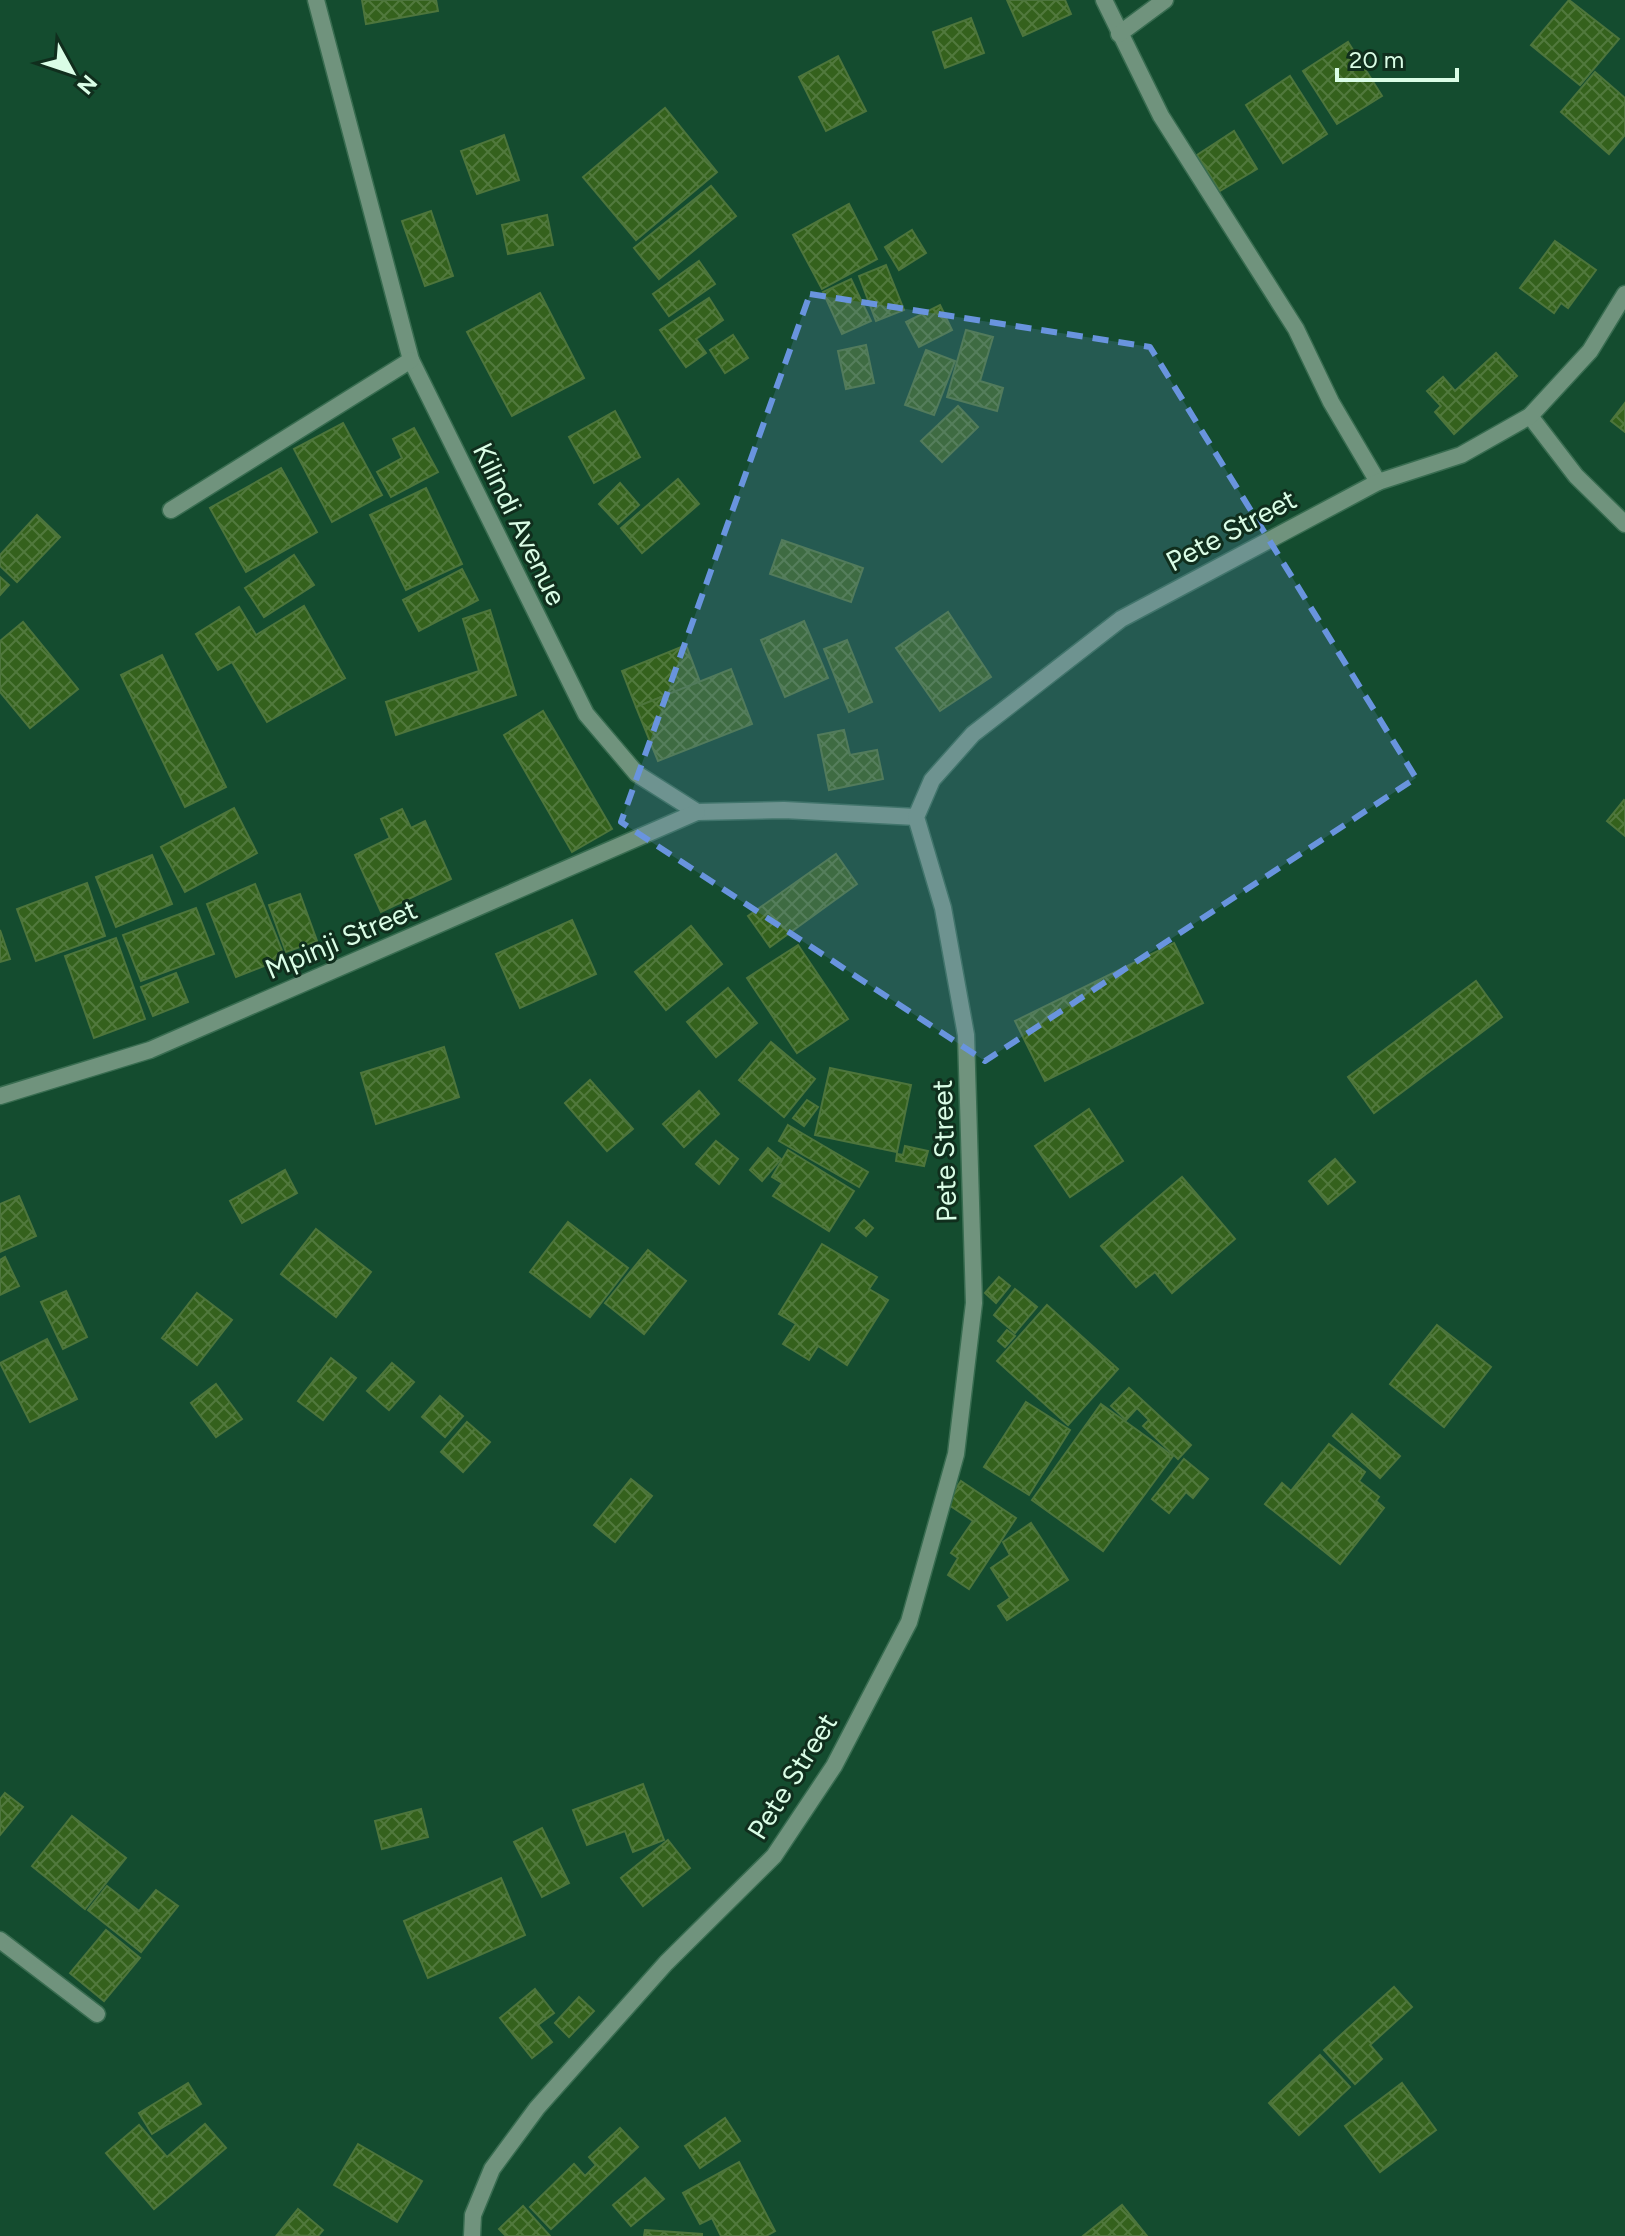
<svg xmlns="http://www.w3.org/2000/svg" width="1625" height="2236" font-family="Figtree,sans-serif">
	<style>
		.building { fill: url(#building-cross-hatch); stroke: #4d753c; stroke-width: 2 }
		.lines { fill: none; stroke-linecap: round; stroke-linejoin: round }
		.minor-casing { stroke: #386c50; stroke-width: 19 }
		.minor { stroke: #70937d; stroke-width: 16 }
		.marked { fill: #6994de; fill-opacity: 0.2; stroke: #6994de; stroke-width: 6; stroke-dasharray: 16 10; stroke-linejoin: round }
		.labels { text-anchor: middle; stroke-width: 6; stroke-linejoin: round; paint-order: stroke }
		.street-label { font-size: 28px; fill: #dafde6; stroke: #102e1d }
	</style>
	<defs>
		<pattern id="building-cross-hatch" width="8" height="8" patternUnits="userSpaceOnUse" patternTransform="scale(2)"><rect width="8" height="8" fill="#34611c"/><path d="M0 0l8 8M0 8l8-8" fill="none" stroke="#51793d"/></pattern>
	</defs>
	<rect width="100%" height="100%" fill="#144c2f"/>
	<g class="building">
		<path d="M 362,0 L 436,0 L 438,11 L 366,24 Z"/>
		<path d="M 1007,0 L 1065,0 L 1071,14 L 1023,36 Z"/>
		<path d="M 1569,0 L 1619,39 L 1580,85 L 1531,45 Z"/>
		<path d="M 971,18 L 984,53 L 945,68 L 933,32 Z"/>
		<path d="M 1348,42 L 1382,96 L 1337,124 L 1303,71 Z"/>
		<path d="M 838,56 L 866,111 L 826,131 L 799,77 Z"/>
		<path d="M 1595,72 L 1625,98 L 1625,135 L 1609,154 L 1561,112 Z"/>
		<path d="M 1290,76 L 1327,134 L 1283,163 L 1246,105 Z"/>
		<path d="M 665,108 L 717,172 L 636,240 L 583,177 Z"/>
		<path d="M 1234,131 L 1257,169 L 1220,191 L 1197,155 Z"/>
		<path d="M 504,135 L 519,180 L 477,194 L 461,151 Z"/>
		<path d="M 711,186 L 736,216 L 659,279 L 634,248 Z"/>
		<path d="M 849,204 L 877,259 L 822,289 L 793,235 Z"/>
		<path d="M 431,211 L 453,276 L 425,286 L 402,221 Z"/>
		<path d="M 547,215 L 553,245 L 508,254 L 502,225 Z"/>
		<path d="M 912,230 L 926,253 L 899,270 L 885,247 Z"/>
		<path d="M 1555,241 L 1596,270 L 1568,308 L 1561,303 L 1554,313 L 1520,288 Z"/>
		<path d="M 699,261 L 715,284 L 669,316 L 653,294 Z"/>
		<path d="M 886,265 L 904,310 L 876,321 L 859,276 Z"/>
		<path d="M 851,279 L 871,321 L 842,334 L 823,292 Z"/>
		<path d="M 540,293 L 584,378 L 512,416 L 467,332 Z"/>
		<path d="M 709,298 L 723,320 L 696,339 L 706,353 L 686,367 L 660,330 Z"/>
		<path d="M 940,305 L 952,330 L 919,347 L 906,322 Z"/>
		<path d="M 966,330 L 993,337 L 980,381 L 1003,388 L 997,411 L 947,397 Z"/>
		<path d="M 733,335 L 748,358 L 725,373 L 710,350 Z"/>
		<path d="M 866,345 L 874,383 L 846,389 L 838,351 Z"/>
		<path d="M 926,350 L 955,361 L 934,415 L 905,405 Z"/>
		<path d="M 1496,353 L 1517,376 L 1454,434 L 1435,412 L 1441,406 L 1427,391 L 1443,377 L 1455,391 Z"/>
		<path d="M 1625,403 L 1625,432 L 1611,421 Z"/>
		<path d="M 958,406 L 978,427 L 942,462 L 921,441 Z"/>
		<path d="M 615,411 L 640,457 L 594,483 L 569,437 Z"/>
		<path d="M 343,423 L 382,495 L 332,522 L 294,449 Z"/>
		<path d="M 414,428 L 438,472 L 391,497 L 377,472 L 402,458 L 393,439 Z"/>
		<path d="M 281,468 L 317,532 L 246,572 L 210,508 Z"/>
		<path d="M 678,479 L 699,504 L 642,553 L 621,528 Z"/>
		<path d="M 620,483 L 639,505 L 618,524 L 599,504 Z"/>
		<path d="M 426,488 L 462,564 L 406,590 L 370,515 Z"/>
		<path d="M 37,515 L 60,537 L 17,582 L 0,566 L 0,555 Z"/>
		<path d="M 782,540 L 863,568 L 851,602 L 770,574 Z"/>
		<path d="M 294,555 L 314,585 L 264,617 L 245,588 Z"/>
		<path d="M 462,569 L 478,600 L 419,631 L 403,600 Z"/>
		<path d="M 0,577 L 9,585 L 0,595 Z"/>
		<path d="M 304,606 L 345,678 L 267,722 L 232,662 L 218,670 L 196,634 L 239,607 L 256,635 Z"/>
		<path d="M 490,610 L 516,695 L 396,735 L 386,702 L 479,671 L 463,619 Z"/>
		<path d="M 948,612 L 991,677 L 940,711 L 896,648 Z"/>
		<path d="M 804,621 L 828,678 L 785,697 L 761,640 Z"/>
		<path d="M 23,622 L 78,689 L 30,728 L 0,692 L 0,641 Z"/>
		<path d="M 847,640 L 872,702 L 849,712 L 824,649 Z"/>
		<path d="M 686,645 L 700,682 L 636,707 L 622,671 Z"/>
		<path d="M 162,655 L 226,787 L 185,807 L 121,675 Z"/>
		<path d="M 731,669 L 752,724 L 658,761 L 636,707 Z"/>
		<path d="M 543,711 L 612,829 L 572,852 L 504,735 Z"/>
		<path d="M 844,730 L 850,755 L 877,750 L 883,779 L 829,790 L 818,735 Z"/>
		<path d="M 1624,800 L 1625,801 L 1625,836 L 1607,821 Z"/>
		<path d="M 234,808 L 257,853 L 185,892 L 161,847 Z"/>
		<path d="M 402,809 L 411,828 L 425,821 L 451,879 L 381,912 L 355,855 L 390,838 L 381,819 Z"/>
		<path d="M 836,854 L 857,884 L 770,947 L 748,916 Z"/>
		<path d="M 152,855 L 172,904 L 116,927 L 96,877 Z"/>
		<path d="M 87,883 L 105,936 L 36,961 L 17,909 Z"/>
		<path d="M 255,884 L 285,958 L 236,977 L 207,904 Z"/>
		<path d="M 300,894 L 317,941 L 286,952 L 269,905 Z"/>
		<path d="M 196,908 L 214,954 L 141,981 L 123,935 Z"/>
		<path d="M 572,920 L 596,974 L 520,1008 L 496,954 Z"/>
		<path d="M 691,926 L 722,964 L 666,1010 L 635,972 Z"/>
		<path d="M 0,930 L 10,959 L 0,962 Z"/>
		<path d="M 116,938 L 145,1019 L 94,1038 L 65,956 Z"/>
		<path d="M 1174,943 L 1203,1003 L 1045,1081 L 1015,1021 Z"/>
		<path d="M 798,945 L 848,1019 L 797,1053 L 747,978 Z"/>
		<path d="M 176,973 L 188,1002 L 153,1016 L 141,987 Z"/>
		<path d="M 1476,981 L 1502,1017 L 1374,1113 L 1348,1077 Z"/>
		<path d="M 728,988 L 757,1023 L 716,1057 L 687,1022 Z"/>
		<path d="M 771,1042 L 815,1079 L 784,1117 L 739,1080 Z"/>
		<path d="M 444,1047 L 459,1097 L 376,1124 L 361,1073 Z"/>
		<path d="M 830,1068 L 911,1085 L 897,1152 L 815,1135 Z"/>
		<path d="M 590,1080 L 633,1129 L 607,1151 L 565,1103 Z"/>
		<path d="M 699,1091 L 719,1114 L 684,1147 L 663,1124 Z"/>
		<path d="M 807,1100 L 818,1107 L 804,1126 L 793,1118 Z"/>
		<path d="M 1089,1109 L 1123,1161 L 1070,1197 L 1035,1146 Z"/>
		<path d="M 788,1125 L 868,1172 L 859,1187 L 779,1141 Z"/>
		<path d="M 716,1141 L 738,1159 L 719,1184 L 696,1164 Z"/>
		<path d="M 905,1146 L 928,1151 L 924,1166 L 896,1161 L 897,1154 L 903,1155 Z"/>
		<path d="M 768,1148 L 781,1159 L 762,1181 L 750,1170 Z"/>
		<path d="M 788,1150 L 854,1191 L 829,1231 L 773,1196 L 782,1183 L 772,1177 Z"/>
		<path d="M 1335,1159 L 1355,1182 L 1328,1204 L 1309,1181 Z"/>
		<path d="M 285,1170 L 297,1193 L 242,1223 L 230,1201 Z"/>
		<path d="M 1182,1177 L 1235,1239 L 1172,1293 L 1155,1272 L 1136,1287 L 1101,1246 Z"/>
		<path d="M 19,1196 L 36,1236 L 0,1252 L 0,1204 Z"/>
		<path d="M 864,1220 L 873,1228 L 866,1236 L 856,1228 Z"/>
		<path d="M 568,1222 L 628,1268 L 590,1317 L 530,1272 Z"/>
		<path d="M 316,1229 L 371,1272 L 336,1317 L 281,1274 Z"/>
		<path d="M 822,1244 L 877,1277 L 869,1289 L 888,1300 L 847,1365 L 818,1346 L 809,1360 L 783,1344 L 796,1324 L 779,1314 Z"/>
		<path d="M 648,1250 L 686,1281 L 644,1334 L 605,1303 Z"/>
		<path d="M 5,1257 L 19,1286 L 0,1295 L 0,1260 Z"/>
		<path d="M 999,1277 L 1010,1286 L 996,1303 L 985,1293 Z"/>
		<path d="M 1015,1289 L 1037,1307 L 1015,1333 L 994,1315 Z"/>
		<path d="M 66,1291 L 87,1337 L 63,1349 L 41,1302 Z"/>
		<path d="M 197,1293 L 232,1320 L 197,1365 L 162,1338 Z"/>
		<path d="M 1047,1305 L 1118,1369 L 1068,1425 L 997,1361 Z"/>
		<path d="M 1437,1325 L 1491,1367 L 1444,1427 L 1390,1384 Z"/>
		<path d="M 1007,1330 L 1015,1336 L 1005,1347 L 998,1341 Z"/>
		<path d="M 47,1339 L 77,1399 L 30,1422 L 0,1363 Z"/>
		<path d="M 331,1358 L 356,1378 L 323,1420 L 298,1401 Z"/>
		<path d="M 392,1363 L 414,1382 L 389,1410 L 367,1391 Z"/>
		<path d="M 216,1384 L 242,1419 L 216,1437 L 191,1403 Z"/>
		<path d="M 1129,1388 L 1191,1445 L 1178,1459 L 1143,1426 L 1149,1420 L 1137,1408 L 1126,1420 L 1111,1406 Z"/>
		<path d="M 440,1396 L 463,1416 L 445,1437 L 422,1417 Z"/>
		<path d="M 1026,1402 L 1070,1430 L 1029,1495 L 984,1467 Z"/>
		<path d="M 1101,1404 L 1173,1456 L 1103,1551 L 1032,1500 Z"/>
		<path d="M 1352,1414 L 1400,1456 L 1380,1478 L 1333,1436 Z"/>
		<path d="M 467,1422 L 490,1442 L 463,1472 L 441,1452 Z"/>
		<path d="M 1329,1444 L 1365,1472 L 1359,1481 L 1379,1497 L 1376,1501 L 1384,1508 L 1340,1564 L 1265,1504 L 1282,1483 L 1291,1491 Z"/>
		<path d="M 1184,1459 L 1208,1479 L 1193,1498 L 1186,1492 L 1169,1513 L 1152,1499 Z"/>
		<path d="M 631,1479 L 652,1496 L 615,1542 L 594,1525 Z"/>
		<path d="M 961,1481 L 1016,1518 L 969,1589 L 948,1575 L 958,1558 L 951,1553 L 973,1521 L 946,1503 Z"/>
		<path d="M 1031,1523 L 1068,1580 L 1007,1620 L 998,1606 L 1010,1598 L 991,1568 L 1010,1555 L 1003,1542 Z"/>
		<path d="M 643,1784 L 664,1840 L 633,1852 L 625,1831 L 587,1845 L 573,1810 Z"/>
		<path d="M 5,1793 L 23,1807 L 0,1835 L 0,1799 Z"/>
		<path d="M 421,1809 L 428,1837 L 382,1849 L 375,1821 Z"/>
		<path d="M 72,1816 L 126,1858 L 85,1909 L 32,1866 Z"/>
		<path d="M 542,1828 L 569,1883 L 542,1897 L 514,1842 Z"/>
		<path d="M 668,1840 L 690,1868 L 643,1906 L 621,1878 Z"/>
		<path d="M 501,1878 L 525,1935 L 428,1978 L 404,1921 Z"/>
		<path d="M 107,1886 L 139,1911 L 156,1890 L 178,1906 L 141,1952 L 88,1910 Z"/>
		<path d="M 106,1930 L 140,1958 L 104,2001 L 70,1973 Z"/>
		<path d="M 1394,1987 L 1412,2007 L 1370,2045 L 1382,2059 L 1355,2084 L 1324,2050 Z"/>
		<path d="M 535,1989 L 554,2013 L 538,2025 L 552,2042 L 532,2058 L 500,2018 Z"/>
		<path d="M 579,1997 L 594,2011 L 569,2037 L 555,2023 Z"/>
		<path d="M 1320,2055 L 1350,2087 L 1299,2135 L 1269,2103 Z"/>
		<path d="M 188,2083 L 201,2104 L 152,2134 L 139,2113 Z"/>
		<path d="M 1402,2083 L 1436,2130 L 1380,2172 L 1345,2126 Z"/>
		<path d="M 725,2118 L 740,2141 L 700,2168 L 685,2146 Z"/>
		<path d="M 205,2124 L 226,2148 L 154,2209 L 106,2153 L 139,2125 L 167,2157 Z"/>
		<path d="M 620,2128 L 638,2147 L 551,2229 L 530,2207 L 574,2164 L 585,2176 L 596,2165 L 589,2157 Z"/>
		<path d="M 358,2144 L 422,2181 L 397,2222 L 334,2185 Z"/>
		<path d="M 739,2162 L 775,2231 L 766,2236 L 721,2236 L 712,2218 L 700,2224 L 683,2193 Z"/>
		<path d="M 645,2178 L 664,2199 L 631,2226 L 613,2205 Z"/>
		<path d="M 1122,2205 L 1147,2236 L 1083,2236 Z"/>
		<path d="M 523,2206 L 550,2236 L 506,2236 L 499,2229 Z"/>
		<path d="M 298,2209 L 323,2230 L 318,2236 L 277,2235 Z"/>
		<path d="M 645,2230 L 702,2234 L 702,2236 L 644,2236 Z"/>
	</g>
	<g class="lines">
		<defs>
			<g id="minor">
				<path d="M 316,0 L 411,360 L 586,714 L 637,774 L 697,812 L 784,810 L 916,817"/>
				<path d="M 1104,0 L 1161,116 L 1296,329 L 1331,402 L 1378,482"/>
				<path d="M 1119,34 L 1165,0"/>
				<path d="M 1530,416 L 1576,476 L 1625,524"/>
				<path d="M 171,510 L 411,360"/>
				<path d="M 0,1096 L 150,1050 L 697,812"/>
				<path d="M 0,1940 L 97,2014"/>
				<path d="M 472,2236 L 473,2215 L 492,2169 L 537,2108 L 666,1963 L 774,1856 L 834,1766 L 909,1622 L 956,1454 L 974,1303 L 966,1035 L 943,908 L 916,817 L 932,780 L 973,734 L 1121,619 L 1378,482 L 1461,455 L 1530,416 L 1590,351 L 1625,294"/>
			</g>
		</defs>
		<use href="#minor" class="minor-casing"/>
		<use href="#minor" class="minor"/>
	</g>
	<path class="marked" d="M 810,294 L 1150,347 L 1416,778 L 985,1061 L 621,822 Z"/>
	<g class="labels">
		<g class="street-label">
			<text transform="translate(520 524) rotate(64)" y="10">Kilindi Avenue</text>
			<text transform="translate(1231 530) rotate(-28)" y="10">Pete Street</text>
			<text transform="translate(341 939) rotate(-23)" y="10">Mpinji Street</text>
			<text transform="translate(944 1151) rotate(-92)" y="10">Pete Street</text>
			<text transform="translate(792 1776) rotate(-58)" y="10">Pete Street</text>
		</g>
	</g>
	<g transform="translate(72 72) rotate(130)" stroke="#102e1d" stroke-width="6" paint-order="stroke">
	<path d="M0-6L14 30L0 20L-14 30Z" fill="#dafde6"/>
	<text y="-12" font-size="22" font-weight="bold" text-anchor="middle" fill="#dafde6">N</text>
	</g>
	<path d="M1337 68v12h120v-12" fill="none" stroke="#dafde6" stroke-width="4"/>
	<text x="1349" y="68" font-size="24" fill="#dafde6" stroke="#102e1d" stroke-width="6" paint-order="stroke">20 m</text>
</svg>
